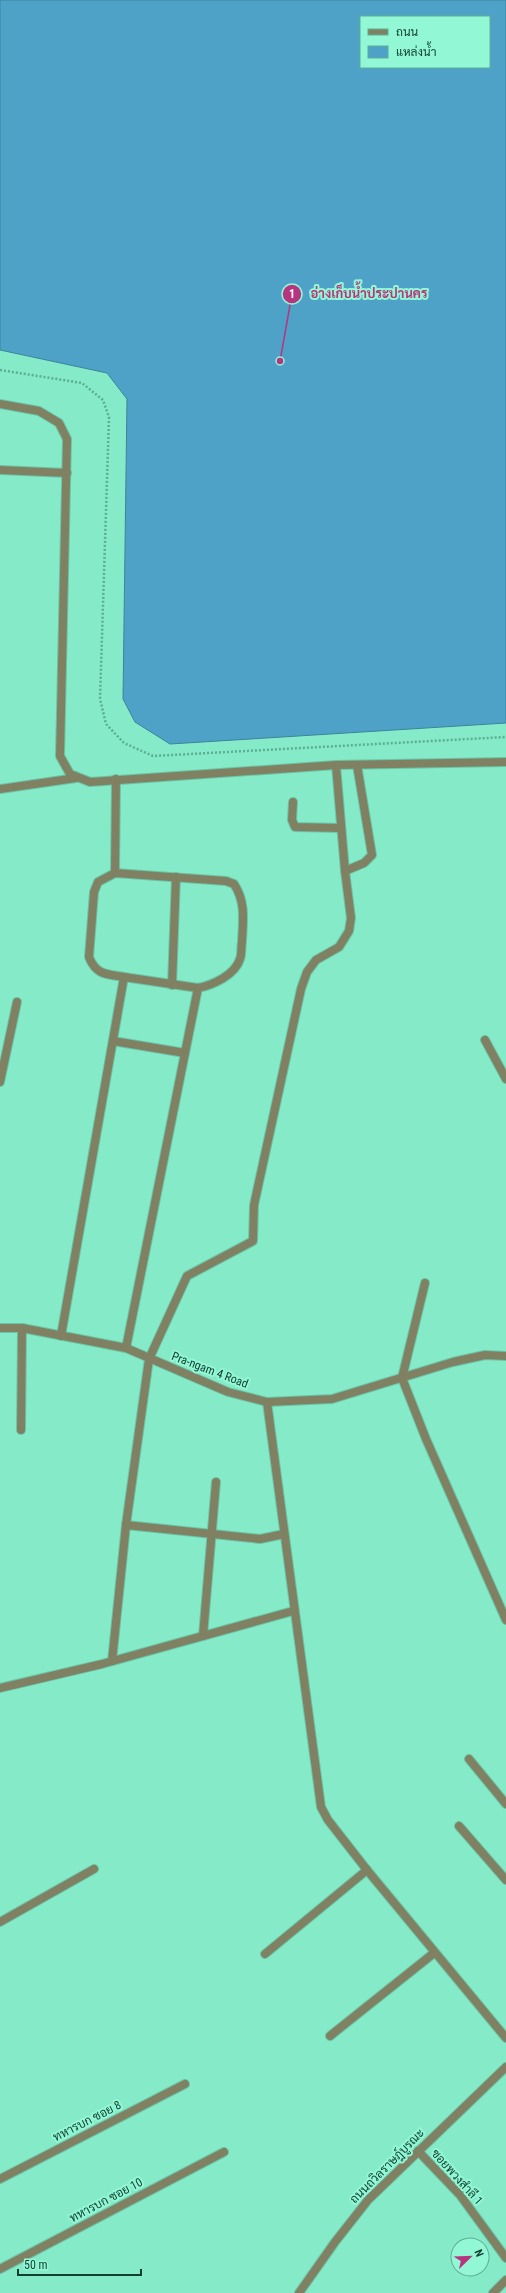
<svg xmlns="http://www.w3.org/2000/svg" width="506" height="2293" font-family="'Roboto Condensed',Sarabun,sans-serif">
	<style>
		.water { fill: #4ea2c7; stroke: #3c849a; fill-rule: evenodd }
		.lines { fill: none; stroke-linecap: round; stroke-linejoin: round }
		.street-casing { stroke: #6bc4a7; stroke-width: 10 }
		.path { stroke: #5cad92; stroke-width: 2.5; stroke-dasharray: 2 2; stroke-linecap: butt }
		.street { stroke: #808163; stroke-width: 8 }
		.labels { text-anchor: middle; stroke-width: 4; stroke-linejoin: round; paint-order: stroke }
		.street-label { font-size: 12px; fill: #123f31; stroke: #92f7d5 }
		.leader { fill: none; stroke: #b7357f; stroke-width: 1.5 }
		.callout-dot { fill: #b7357f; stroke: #92f7d5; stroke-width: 1.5 }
		.mark-label { font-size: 12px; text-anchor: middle; font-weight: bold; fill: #fff }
		.callout-label { font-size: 13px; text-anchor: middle; font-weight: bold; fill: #b7357f; stroke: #92f7d5; stroke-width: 4; stroke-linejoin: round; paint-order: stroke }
	</style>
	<rect width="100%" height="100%" fill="#84eac8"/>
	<path class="water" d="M 0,0 L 506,0 L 506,723 L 170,744 L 135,722 L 123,699 L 127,399 L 107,373 L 0,350 ZM 361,17 L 489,17 L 489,67 L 361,67 Z"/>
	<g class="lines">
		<defs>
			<g id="street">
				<path d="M 0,404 L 39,411 L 59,423 L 67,439 L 60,756 L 70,774 L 90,782 L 336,765 L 506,762"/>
				<path d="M 0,470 L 67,473"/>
				<path d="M 0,789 L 76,778"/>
				<path d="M 293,802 L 292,820 L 295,827 L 341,828"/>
				<path d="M 345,871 L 364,863 L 372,855 L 357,765"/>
				<path d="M 115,873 L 116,779"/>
				<path d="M 124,977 C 106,974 96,975 89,957 L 94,892 L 98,882 L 115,873 L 226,881 L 234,884 C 246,902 243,921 242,941 C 241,947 242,954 240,959 C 235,975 213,985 198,988"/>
				<path d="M 172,985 L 176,877"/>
				<path d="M 485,1040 L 506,1079"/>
				<path d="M 113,1041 L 185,1053"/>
				<path d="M 0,1082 L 17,1002"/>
				<path d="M 425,1283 L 402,1378 L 426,1439 L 506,1620"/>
				<path d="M 0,1328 L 22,1328 L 126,1348 L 228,1392 L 267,1402 L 332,1399 L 453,1362 L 485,1355 L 506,1356"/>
				<path d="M 61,1336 L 124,977 L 198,988 L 126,1348"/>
				<path d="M 267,1402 L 321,1807 L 328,1820 L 367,1870 L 506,2038"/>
				<path d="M 21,1430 L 22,1328"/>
				<path d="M 126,1525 L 260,1539 L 284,1534"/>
				<path d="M 203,1636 L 216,1482"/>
				<path d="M 112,1661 L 126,1525 L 149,1359 L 187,1276 L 253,1241 L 254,1205 L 301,989 L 307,972 L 316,960 L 339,947 L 349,931 L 351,918 L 345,871 L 336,765"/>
				<path d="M 0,1688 L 102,1664 L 293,1611"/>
				<path d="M 469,1759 L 506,1804"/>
				<path d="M 459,1826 L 506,1880"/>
				<path d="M 0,1922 L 94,1869"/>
				<path d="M 265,1954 L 367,1870"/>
				<path d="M 330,2036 L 434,1953"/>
				<path d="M 418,2151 L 460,2195 L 506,2258"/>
				<path d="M 0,2179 L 185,2084"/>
				<path d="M 0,2269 L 224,2152"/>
				<path d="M 299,2293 L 335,2242 L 368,2200 L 506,2067"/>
				<path d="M 493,2293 L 506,2280"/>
			</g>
		</defs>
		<use href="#street" class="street-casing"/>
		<path class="path" d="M 0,370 L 82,383 L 103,400 L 109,417 L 100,699 L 106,724 L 124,743 L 153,756 L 506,737"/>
		<use href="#street" class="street"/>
	</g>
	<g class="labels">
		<g class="street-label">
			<text transform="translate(210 1370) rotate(21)" y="4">Pra-ngam 4 Road</text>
			<text transform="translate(87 2121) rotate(-27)" y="4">ทหารบก ซอย 8</text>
			<text transform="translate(387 2166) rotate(-45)" y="4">ถนนถวิลราษฎ์บูรณะ</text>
			<text transform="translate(457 2177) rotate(48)" y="4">ซอยพวงสำลี 1</text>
			<text transform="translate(106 2200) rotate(-28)" y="4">ทหารบก ซอย 10</text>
		</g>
	</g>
	<path class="leader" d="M280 361L292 294"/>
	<g class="callout-dot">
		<circle cx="280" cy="361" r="4"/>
		<circle cx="292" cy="294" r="10"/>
	</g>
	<g class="mark-label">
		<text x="292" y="298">1</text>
	</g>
	<g class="callout-label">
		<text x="369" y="298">อ่างเก็บน้ำประปานคร</text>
	</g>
	<rect x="360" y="16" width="130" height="52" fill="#92f7d5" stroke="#5fad93"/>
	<rect x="368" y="29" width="20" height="6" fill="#808163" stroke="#5fad93"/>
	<text x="396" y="36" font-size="12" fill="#123f31">ถนน</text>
	<rect x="368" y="46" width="20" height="12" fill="#4ea2c7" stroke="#5fad93"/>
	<text x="396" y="56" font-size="12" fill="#123f31">แหล่งน้ำ</text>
	<g transform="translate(470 2257) rotate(67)"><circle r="19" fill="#92f7d5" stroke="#5fad93"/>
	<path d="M0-3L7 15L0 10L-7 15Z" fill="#b7357f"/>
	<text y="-6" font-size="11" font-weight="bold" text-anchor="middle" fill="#123f31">N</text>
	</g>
	<path d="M18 2269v6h123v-6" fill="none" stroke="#123f31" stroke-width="2"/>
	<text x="24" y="2269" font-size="12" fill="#123f31" stroke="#92f7d5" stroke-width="3" paint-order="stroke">50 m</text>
</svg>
